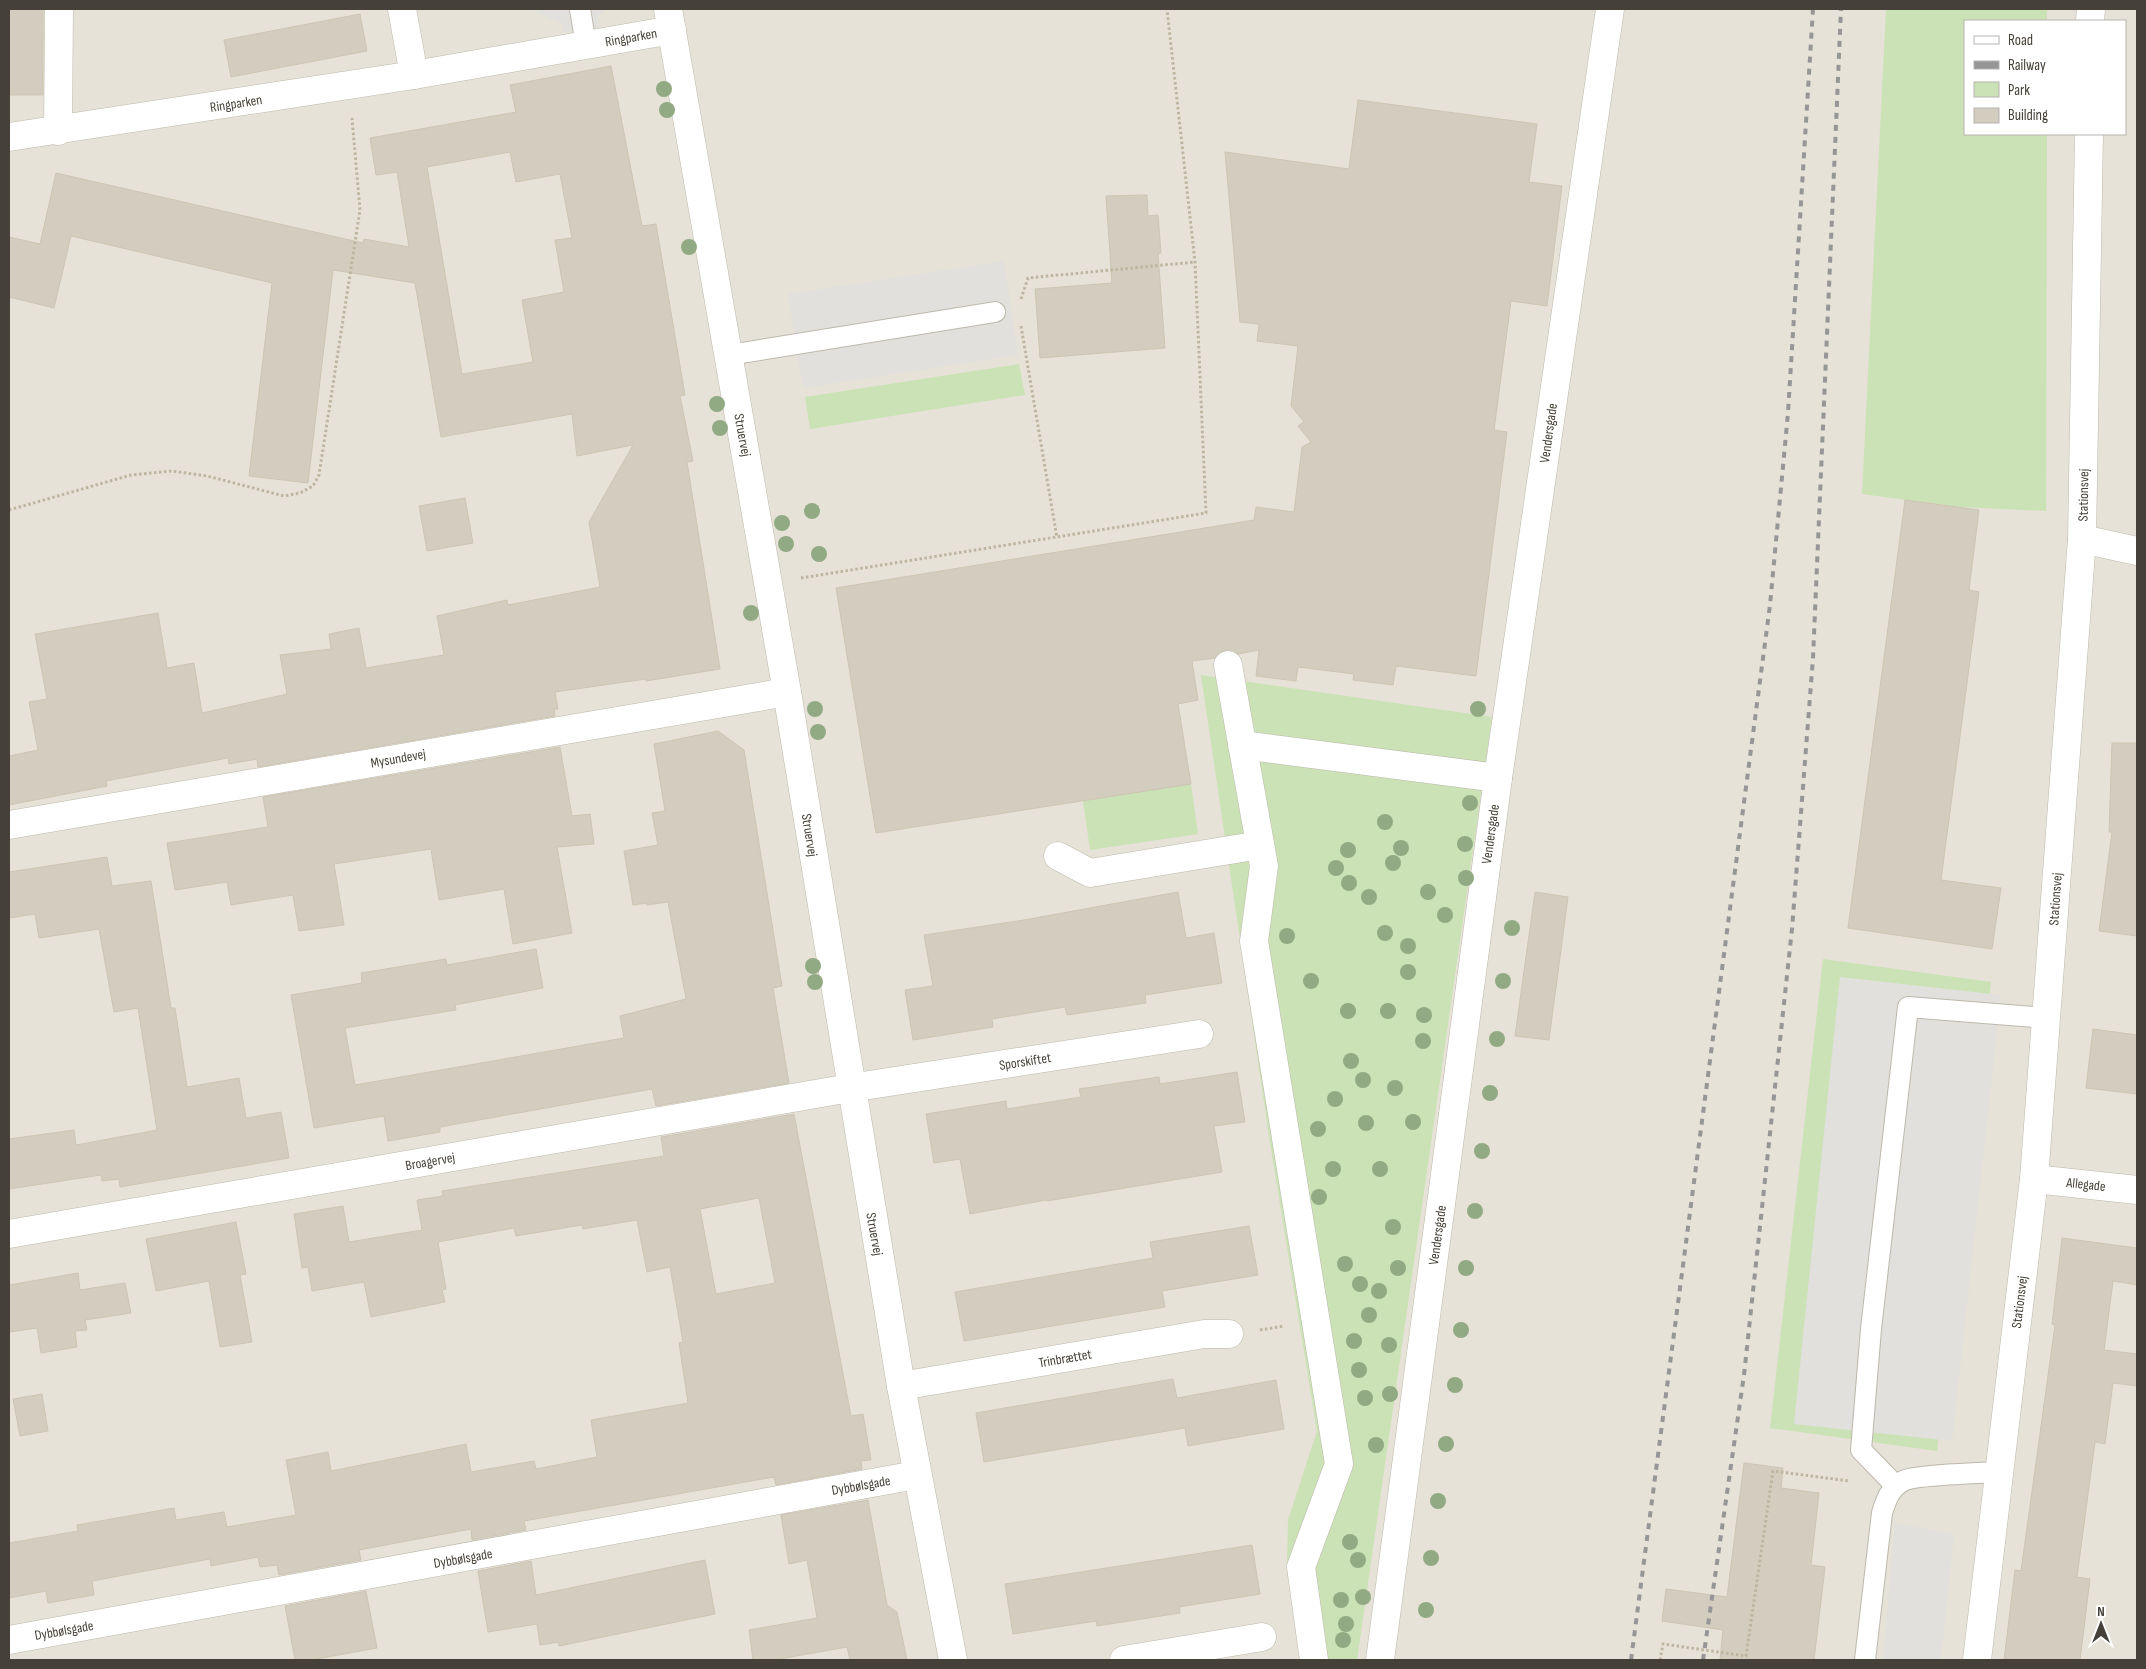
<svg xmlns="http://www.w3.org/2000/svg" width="2146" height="1669" font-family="'Sofia Sans Condensed',sans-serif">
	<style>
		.residential { fill: #e6e2d7; fill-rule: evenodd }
		.green { fill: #cae2b5 }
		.parking { fill: #e1e0dc }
		.building { fill: #d3cdbf; stroke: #cdc5b3; fill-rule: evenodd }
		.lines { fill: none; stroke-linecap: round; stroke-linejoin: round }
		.service-casing { stroke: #bdb8ac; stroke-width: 22 }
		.pedestrian-casing { stroke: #bdb8ac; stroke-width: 29 }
		.minor-casing { stroke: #bdb8ac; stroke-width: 29 }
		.tertiary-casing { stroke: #bdb8ac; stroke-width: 29 }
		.path { stroke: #bdb59f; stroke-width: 3; stroke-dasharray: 2.5 2.5; stroke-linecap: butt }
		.service { stroke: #fff; stroke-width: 20 }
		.pedestrian { stroke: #fff; stroke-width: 28 }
		.minor { stroke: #fff; stroke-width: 28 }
		.tertiary { stroke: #fff; stroke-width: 28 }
		.rail { stroke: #969696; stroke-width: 4; stroke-dasharray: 6 6; stroke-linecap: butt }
		.tree { fill: #92aa83 }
		.labels { text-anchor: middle; stroke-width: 4; stroke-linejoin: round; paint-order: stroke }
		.street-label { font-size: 14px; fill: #454138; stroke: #fff }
	</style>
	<rect width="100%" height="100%" fill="#f2f0e8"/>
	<path class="residential" d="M 9,9 L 2137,9 L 2137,1660 L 9,1660 ZM 1965,21 L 2125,21 L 2125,134 L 1965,134 Z"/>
	<g class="green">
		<path d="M 1886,9 L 2047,9 L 2047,21 L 1965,21 L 1965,134 L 2047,134 L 2046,511 L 1959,507 L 1862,494 Z"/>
		<path d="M 1019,364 L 1025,395 L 810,429 L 805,397 Z"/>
		<path d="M 1201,675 L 1492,717 L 1357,1660 L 1303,1660 L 1287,1562 L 1288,1520 L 1317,1431 L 1270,1143 Z"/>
		<path d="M 1191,784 L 1198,834 L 1090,850 L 1083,801 Z"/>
		<path d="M 1823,959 L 1991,982 L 1937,1451 L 1770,1428 Z"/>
	</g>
	<g class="parking">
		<path d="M 530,9 L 607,9 L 597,17 L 599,27 L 563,32 L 562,24 Z"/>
		<path d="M 1004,261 L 1018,355 L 803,388 L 788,294 Z"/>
		<path d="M 1840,977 L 2001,995 L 1952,1441 L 1794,1424 Z"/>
		<path d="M 1895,1523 L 1954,1534 L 1941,1660 L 1883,1660 Z"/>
	</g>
	<g class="building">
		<rect x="9" y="9" width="34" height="86"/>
		<path d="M 360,14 L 367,51 L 231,77 L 224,40 Z"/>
		<path d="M 611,66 L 642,226 L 656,224 L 685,395 L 680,396 L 693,461 L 687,462 L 720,669 L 646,681 L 646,679 L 555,692 L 558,709 L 554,709 L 555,716 L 258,767 L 257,759 L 229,764 L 228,758 L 106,781 L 107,786 L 9,805 L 9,756 L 38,750 L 29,702 L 47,699 L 35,634 L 158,613 L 167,668 L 194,663 L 202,713 L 287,694 L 280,655 L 331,649 L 329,634 L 359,628 L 366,668 L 444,655 L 437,616 L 507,600 L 508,605 L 600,587 L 589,522 L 633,445 L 577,456 L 572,414 L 441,437 L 415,283 L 333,270 L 308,483 L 249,476 L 272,283 L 71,236 L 54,308 L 9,297 L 9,237 L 40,244 L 56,173 L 363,243 L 364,239 L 409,247 L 397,172 L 376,175 L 370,138 L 516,112 L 510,85 ZM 510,152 L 516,182 L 560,174 L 572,238 L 555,240 L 564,292 L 522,300 L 533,362 L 462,374 L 427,167 Z"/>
		<path d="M 1358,100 L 1537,124 L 1529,182 L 1562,186 L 1547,306 L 1511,301 L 1494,430 L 1507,432 L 1476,676 L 1396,666 L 1393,685 L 1353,680 L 1354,674 L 1298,667 L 1296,681 L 1256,676 L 1259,650 L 1238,654 L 1233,650 L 1225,650 L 1215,658 L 1192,661 L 1198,700 L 1178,704 L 1191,784 L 876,833 L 836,588 L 1254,520 L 1256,507 L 1294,512 L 1302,447 L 1311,442 L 1298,426 L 1304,422 L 1291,406 L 1298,346 L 1257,341 L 1259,324 L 1240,322 L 1225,152 L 1349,169 Z"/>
		<path d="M 1147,195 L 1148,216 L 1158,215 L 1161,253 L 1158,254 L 1165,348 L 1040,358 L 1035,289 L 1112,283 L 1106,196 Z"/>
		<path d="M 465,498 L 473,543 L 427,551 L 419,506 Z"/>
		<path d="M 1905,500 L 1979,510 L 1969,590 L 1979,592 L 1941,880 L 2001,888 L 1992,949 L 1848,928 Z"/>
		<path d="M 718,731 L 744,750 L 782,986 L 773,988 L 789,1083 L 656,1106 L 652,1089 L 440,1127 L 440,1132 L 388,1141 L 384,1116 L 314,1128 L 291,995 L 362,983 L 361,973 L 446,959 L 447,965 L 536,949 L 543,988 L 455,1005 L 456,1010 L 345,1028 L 355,1085 L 624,1038 L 620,1016 L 686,999 L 668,902 L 647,905 L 647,903 L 633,905 L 624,851 L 658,845 L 652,813 L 665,811 L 654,744 Z"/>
		<path d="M 2112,743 L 2137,743 L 2137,936 L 2099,931 L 2112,832 L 2109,832 Z"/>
		<path d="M 560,747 L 572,816 L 590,814 L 594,844 L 557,847 L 572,933 L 513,944 L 504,889 L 439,900 L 431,849 L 334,864 L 344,925 L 299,931 L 293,895 L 231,905 L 227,882 L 175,890 L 167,843 L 268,827 L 263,797 Z"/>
		<path d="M 107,857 L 112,886 L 151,881 L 171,1008 L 175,1008 L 187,1087 L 239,1078 L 246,1118 L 281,1112 L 289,1158 L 120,1187 L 119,1179 L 102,1181 L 101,1175 L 9,1189 L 9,1139 L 74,1130 L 76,1145 L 157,1130 L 138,1008 L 114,1012 L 99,929 L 39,938 L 35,914 L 9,918 L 9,872 Z"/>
		<path d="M 1178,892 L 1186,938 L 1214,933 L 1222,983 L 1145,995 L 1146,1003 L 1067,1015 L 1065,1007 L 992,1019 L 993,1027 L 913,1040 L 905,990 L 933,986 L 924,935 L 1024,920 Z"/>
		<path d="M 1535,892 L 1568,897 L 1549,1040 L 1515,1036 Z"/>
		<path d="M 2093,1029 L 2137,1035 L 2137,1094 L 2086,1088 Z"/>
		<path d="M 1237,1072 L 1245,1122 L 1214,1126 L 1222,1172 L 1047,1201 L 1046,1200 L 970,1214 L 960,1159 L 934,1163 L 926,1114 L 1006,1101 L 1007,1109 L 1081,1097 L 1079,1089 L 1159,1077 L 1160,1084 Z"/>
		<path d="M 794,1114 L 851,1416 L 863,1414 L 871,1460 L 861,1461 L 862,1469 L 776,1485 L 774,1477 L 524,1521 L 526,1530 L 472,1540 L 471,1529 L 359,1550 L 361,1560 L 279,1575 L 277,1565 L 260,1567 L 258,1557 L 211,1566 L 210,1559 L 92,1581 L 94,1595 L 48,1603 L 46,1591 L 9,1598 L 9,1543 L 78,1531 L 77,1525 L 174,1508 L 176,1520 L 224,1512 L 227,1527 L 296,1515 L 286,1460 L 328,1452 L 331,1471 L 466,1444 L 471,1472 L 534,1461 L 536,1469 L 597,1457 L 591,1420 L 688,1403 L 679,1343 L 683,1342 L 670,1267 L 647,1272 L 637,1220 L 583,1229 L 582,1225 L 516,1236 L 514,1228 L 438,1242 L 446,1289 L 442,1290 L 445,1302 L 371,1317 L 364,1282 L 312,1291 L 308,1267 L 302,1268 L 294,1214 L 343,1206 L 349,1242 L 422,1230 L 417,1200 L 443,1196 L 442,1191 L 664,1156 L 661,1137 ZM 759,1198 L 775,1283 L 716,1294 L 700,1209 Z"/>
		<path d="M 236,1222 L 246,1274 L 240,1275 L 252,1342 L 220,1347 L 209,1281 L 156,1291 L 146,1239 Z"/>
		<path d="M 1249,1226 L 1258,1275 L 1162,1291 L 1165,1307 L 964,1341 L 955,1292 L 1153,1258 L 1150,1242 Z"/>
		<path d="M 2062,1238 L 2137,1248 L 2137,1285 L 2113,1281 L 2104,1350 L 2137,1354 L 2137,1386 L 2113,1383 L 2105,1444 L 2095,1442 L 2077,1577 L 2090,1579 L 2080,1660 L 2004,1660 L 2015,1570 L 2021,1571 L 2055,1325 L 2052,1324 Z"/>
		<path d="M 78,1273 L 80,1290 L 125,1283 L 131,1313 L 85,1320 L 87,1330 L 75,1331 L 77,1347 L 41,1353 L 37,1328 L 9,1332 L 9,1285 Z"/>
		<path d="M 1173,1379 L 1177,1398 L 1276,1380 L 1284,1429 L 1188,1446 L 1185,1428 L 984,1462 L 976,1413 Z"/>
		<path d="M 42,1394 L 48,1431 L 20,1436 L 13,1399 Z"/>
		<path d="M 1744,1463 L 1783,1468 L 1781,1488 L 1819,1493 L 1811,1565 L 1825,1567 L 1814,1660 L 1720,1660 L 1723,1630 L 1662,1621 L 1666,1589 L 1727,1597 Z"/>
		<path d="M 868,1500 L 887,1605 L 897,1612 L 907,1660 L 850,1660 L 847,1647 L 774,1660 L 753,1660 L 749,1630 L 817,1618 L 807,1560 L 789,1564 L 781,1515 Z"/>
		<path d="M 1252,1545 L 1260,1594 L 1179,1607 L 1180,1613 L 1097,1626 L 1096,1621 L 1013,1634 L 1005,1584 Z"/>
		<path d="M 705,1560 L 715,1614 L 559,1646 L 558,1642 L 540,1645 L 537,1624 L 488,1632 L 478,1571 L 531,1561 L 536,1595 Z"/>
		<path d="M 366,1591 L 377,1648 L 311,1660 L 295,1660 L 285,1606 Z"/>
	</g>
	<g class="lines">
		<defs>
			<g id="service">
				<path d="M 580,9 L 586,45"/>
				<path d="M 729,355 L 995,312"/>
				<path d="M 1896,1486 L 1861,1450 L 1871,1329 L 1908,1007 L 2046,1018"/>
				<path d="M 1865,1660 L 1882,1513 C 1886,1500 1890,1488 1903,1481 C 1914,1475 1981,1473 1999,1472"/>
			</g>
			<g id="pedestrian">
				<path d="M 1228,665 L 1264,866 L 1254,941 L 1339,1464 L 1301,1567 L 1314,1660"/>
				<path d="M 1242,745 L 1498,778"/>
				<path d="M 1058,856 L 1090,873 L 1260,845"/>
			</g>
			<g id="minor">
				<path d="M 402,9 L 414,75"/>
				<path d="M 58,131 L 59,9"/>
				<path d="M 9,137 L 414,75 L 672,30"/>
				<path d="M 2082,539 L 2137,551"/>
				<path d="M 9,825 L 787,692"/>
				<path d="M 2034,1179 L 2137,1190"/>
				<path d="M 9,1234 L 850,1088 L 1199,1034"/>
				<path d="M 901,1386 L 1204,1334 L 1229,1334"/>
				<path d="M 9,1640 L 916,1475"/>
				<path d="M 1124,1660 L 1262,1637"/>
				<path d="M 1380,1660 L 1498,778 L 1610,9"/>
			</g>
			<g id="tertiary">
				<path d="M 668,9 L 787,692 L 901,1386 L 953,1660"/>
				<path d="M 2090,21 L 2091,9"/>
				<path d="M 1977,1660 L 2034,1179 L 2082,539 L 2089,134"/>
			</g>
		</defs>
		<use href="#service" class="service-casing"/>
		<use href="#pedestrian" class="pedestrian-casing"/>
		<use href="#minor" class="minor-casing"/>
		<use href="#tertiary" class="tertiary-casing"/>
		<g class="path">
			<path d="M 1021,299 L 1028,278 L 1195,262"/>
			<path d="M 1021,326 L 1057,538"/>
			<path d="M 9,510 L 131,475 L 172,471 L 207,476 L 284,496 L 300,493 L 313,486 L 319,475 L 360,210 L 352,118"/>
			<path d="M 801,578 L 1206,513 L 1195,262 L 1167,9"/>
			<path d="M 1260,1330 L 1284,1326"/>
			<path d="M 1660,1660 L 1663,1644 L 1746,1656 L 1773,1471 L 1849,1481"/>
		</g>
		<use href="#service" class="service"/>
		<use href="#pedestrian" class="pedestrian"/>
		<use href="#minor" class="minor"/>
		<use href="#tertiary" class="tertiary"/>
		<g class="rail">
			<path d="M 1631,1660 L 1770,605 L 1788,413 L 1813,9"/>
			<path d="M 1703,1660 L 1744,1375 L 1792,929 L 1813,658 L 1841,9"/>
		</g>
	</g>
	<g class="tree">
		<circle cx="664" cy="89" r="8"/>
		<circle cx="667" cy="110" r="8"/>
		<circle cx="689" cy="247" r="8"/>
		<circle cx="717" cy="404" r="8"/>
		<circle cx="720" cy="428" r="8"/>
		<circle cx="812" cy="511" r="8"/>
		<circle cx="782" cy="523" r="8"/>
		<circle cx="786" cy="544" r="8"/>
		<circle cx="819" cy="554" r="8"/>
		<circle cx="751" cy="613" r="8"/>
		<circle cx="815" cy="709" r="8"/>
		<circle cx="1478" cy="709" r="8"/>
		<circle cx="818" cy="732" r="8"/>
		<circle cx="1470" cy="803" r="8"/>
		<circle cx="1385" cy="822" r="8"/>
		<circle cx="1465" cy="844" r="8"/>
		<circle cx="1401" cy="848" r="8"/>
		<circle cx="1348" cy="850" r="8"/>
		<circle cx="1393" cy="863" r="8"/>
		<circle cx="1336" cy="868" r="8"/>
		<circle cx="1466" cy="878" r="8"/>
		<circle cx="1349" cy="883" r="8"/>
		<circle cx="1428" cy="892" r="8"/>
		<circle cx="1369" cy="897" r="8"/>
		<circle cx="1445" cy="915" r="8"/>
		<circle cx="1512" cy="928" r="8"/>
		<circle cx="1385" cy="933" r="8"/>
		<circle cx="1287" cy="936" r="8"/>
		<circle cx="1408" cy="946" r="8"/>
		<circle cx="813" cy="966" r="8"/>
		<circle cx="1408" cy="972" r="8"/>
		<circle cx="1311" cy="981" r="8"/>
		<circle cx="1503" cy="981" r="8"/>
		<circle cx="815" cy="982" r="8"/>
		<circle cx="1348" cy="1011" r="8"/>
		<circle cx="1388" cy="1011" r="8"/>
		<circle cx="1424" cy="1015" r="8"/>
		<circle cx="1497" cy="1039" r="8"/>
		<circle cx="1423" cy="1041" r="8"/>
		<circle cx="1351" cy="1061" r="8"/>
		<circle cx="1363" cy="1080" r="8"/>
		<circle cx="1395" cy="1088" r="8"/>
		<circle cx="1490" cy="1093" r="8"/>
		<circle cx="1335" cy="1099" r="8"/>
		<circle cx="1413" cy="1122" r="8"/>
		<circle cx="1366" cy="1123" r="8"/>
		<circle cx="1318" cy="1129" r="8"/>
		<circle cx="1482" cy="1151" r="8"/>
		<circle cx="1333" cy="1169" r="8"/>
		<circle cx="1380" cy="1169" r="8"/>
		<circle cx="1319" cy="1197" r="8"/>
		<circle cx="1475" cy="1211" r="8"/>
		<circle cx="1393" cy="1227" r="8"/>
		<circle cx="1345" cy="1264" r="8"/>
		<circle cx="1398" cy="1268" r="8"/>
		<circle cx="1466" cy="1268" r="8"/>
		<circle cx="1360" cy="1284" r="8"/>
		<circle cx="1379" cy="1291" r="8"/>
		<circle cx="1369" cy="1315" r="8"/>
		<circle cx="1461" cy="1330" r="8"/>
		<circle cx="1354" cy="1341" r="8"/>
		<circle cx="1389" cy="1345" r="8"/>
		<circle cx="1359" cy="1370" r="8"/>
		<circle cx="1455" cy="1385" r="8"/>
		<circle cx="1390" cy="1394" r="8"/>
		<circle cx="1365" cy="1398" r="8"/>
		<circle cx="1446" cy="1444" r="8"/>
		<circle cx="1376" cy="1445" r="8"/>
		<circle cx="1438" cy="1501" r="8"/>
		<circle cx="1350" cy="1542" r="8"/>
		<circle cx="1431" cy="1558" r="8"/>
		<circle cx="1358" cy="1560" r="8"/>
		<circle cx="1363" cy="1597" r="8"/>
		<circle cx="1341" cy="1600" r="8"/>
		<circle cx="1426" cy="1610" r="8"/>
		<circle cx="1346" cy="1624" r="8"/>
		<circle cx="1343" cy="1640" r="8"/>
	</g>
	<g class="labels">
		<g class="street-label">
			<text transform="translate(631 37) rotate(-10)" y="5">Ringparken</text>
			<text transform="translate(236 103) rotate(-9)" y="5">Ringparken</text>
			<text transform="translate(1548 433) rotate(-82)" y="5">Vendersgade</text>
			<text transform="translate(743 435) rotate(80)" y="5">Struervej</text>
			<text transform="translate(2083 495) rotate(-89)" y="5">Stationsvej</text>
			<text transform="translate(398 758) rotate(-10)" y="5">Mysundevej</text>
			<text transform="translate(1490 834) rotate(-82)" y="5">Vendersgade</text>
			<text transform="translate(810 835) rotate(81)" y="5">Struervej</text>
			<text transform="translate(2055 899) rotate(-86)" y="5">Stationsvej</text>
			<text transform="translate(1025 1061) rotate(-9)" y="5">Sporskiftet</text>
			<text transform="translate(430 1161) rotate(-10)" y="5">Broagervej</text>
			<text transform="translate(2086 1184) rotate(6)" y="5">Allegade</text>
			<text transform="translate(875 1234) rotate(80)" y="5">Struervej</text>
			<text transform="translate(1437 1235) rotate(-82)" y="5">Vendersgade</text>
			<text transform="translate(2019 1302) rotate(-83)" y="5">Stationsvej</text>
			<text transform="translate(1065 1358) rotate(-10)" y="5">Trinbrættet</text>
			<text transform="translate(861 1485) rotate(-10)" y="5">Dybbølsgade</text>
			<text transform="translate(463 1558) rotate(-10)" y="5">Dybbølsgade</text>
			<text transform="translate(64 1630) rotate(-10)" y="5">Dybbølsgade</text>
		</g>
	</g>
	<rect width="2146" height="1669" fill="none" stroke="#454138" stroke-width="20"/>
	<rect x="1964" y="20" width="162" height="115" fill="#ffffff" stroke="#b5b3af"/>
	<rect x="1974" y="36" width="25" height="8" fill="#ffffff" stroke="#b5b3af"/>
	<text x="2008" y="45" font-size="15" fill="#454138">Road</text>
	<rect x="1974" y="61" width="25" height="8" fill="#969696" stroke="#b5b3af"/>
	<text x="2008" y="70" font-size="15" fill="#454138">Railway</text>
	<rect x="1974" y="82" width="25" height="15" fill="#cae2b5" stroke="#b5b3af"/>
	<text x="2008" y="95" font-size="15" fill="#454138">Park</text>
	<rect x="1974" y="108" width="25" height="15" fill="#d3cdbf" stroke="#b5b3af"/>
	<text x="2008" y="120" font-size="15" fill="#454138">Building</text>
	<g transform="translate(2101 1624)" stroke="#ffffff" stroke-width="4" paint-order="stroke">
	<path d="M0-4L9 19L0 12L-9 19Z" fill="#454138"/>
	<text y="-8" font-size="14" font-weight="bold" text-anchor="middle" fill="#454138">N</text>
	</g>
</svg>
